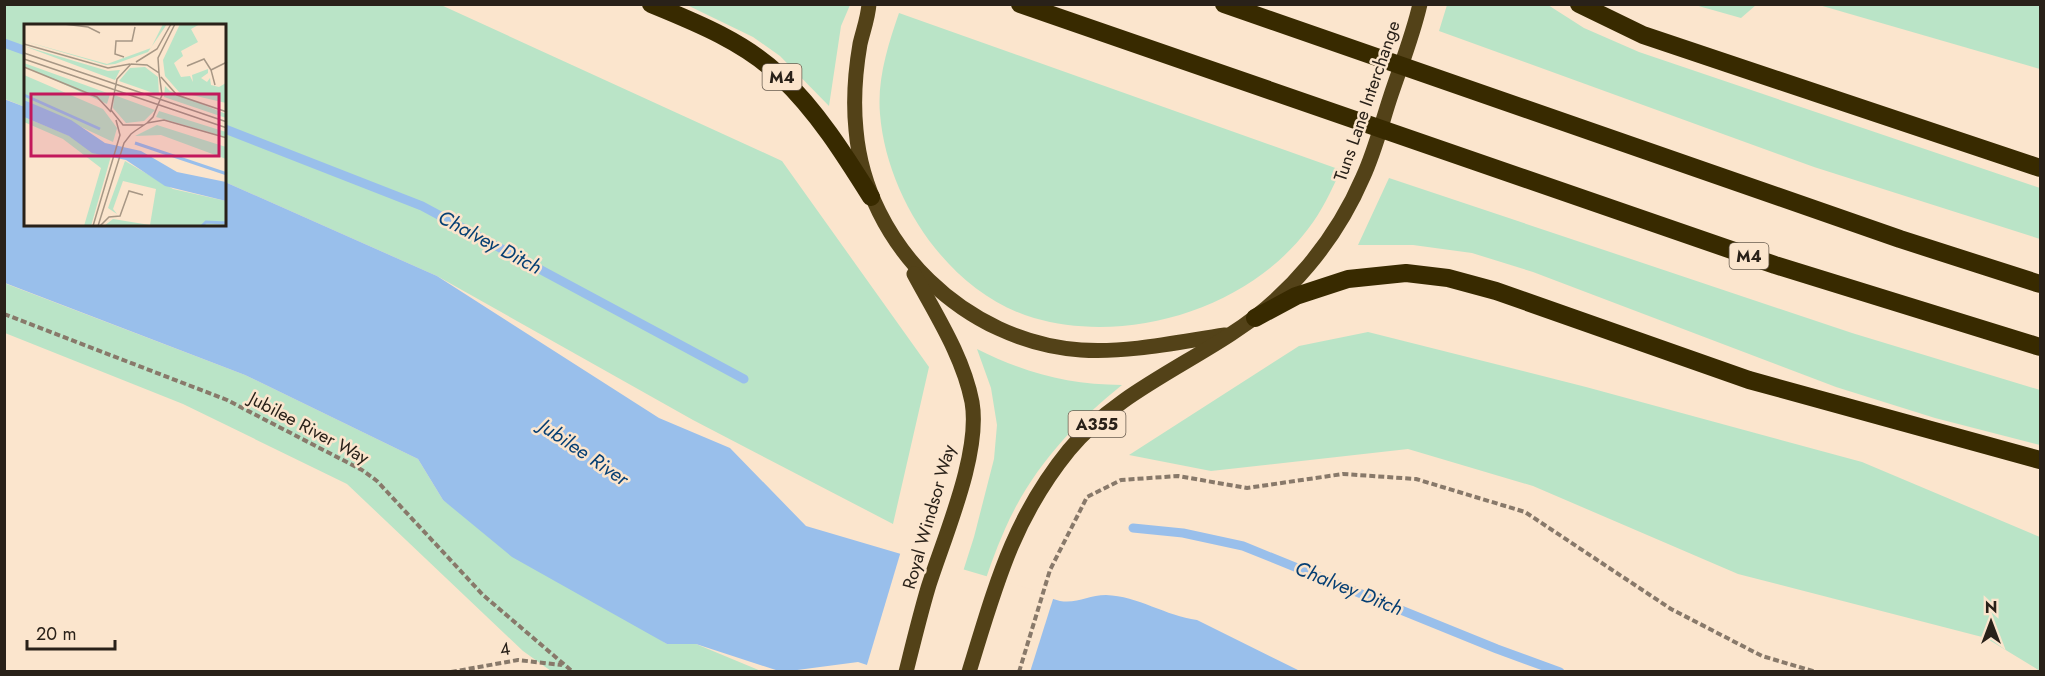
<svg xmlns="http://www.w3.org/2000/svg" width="2045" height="676" font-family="Jost,sans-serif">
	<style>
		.green { fill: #bae4c7 }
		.water { fill: #99bfeb }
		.pier { fill: #fbe5cd }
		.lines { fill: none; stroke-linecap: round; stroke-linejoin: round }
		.stream { stroke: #99bfeb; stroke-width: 9 }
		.path { stroke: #88796a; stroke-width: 4; stroke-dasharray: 6 3; stroke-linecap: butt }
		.primary { stroke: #534218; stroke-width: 15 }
		.highway { stroke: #382a00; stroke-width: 18 }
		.labels { text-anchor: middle; stroke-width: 5; stroke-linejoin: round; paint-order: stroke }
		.shield { fill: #fbe5cd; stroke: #685c4f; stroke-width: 1.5 }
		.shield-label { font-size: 16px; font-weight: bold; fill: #292119 }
		.street-label { font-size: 18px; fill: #292119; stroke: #fbe5cd }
		.water-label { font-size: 20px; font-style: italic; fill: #063f73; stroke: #fbe5cd }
		.inset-river { fill: none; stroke: #99bfeb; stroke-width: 3 }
		.inset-road { fill: none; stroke: #a79785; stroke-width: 1.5 }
		.view { fill: #c2185b; fill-opacity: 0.15; stroke: #c2185b; stroke-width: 3 }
		.inset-edge { fill: none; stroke: #292119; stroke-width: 3 }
	</style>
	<rect width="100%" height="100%" fill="#fbe5cd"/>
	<g class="green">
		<path d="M 4,5 L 441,5 L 782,161 L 929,367 L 893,524 L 693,420 L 437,276 L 225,182 L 225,26 L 26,26 L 25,107 L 5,99 Z"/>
		<path d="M 687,5 L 850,5 L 841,26 L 829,106 L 780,56 L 753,37 Z"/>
		<path d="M 1447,5 L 1548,5 L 1584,28 L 1639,52 L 2040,188 L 2040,239 L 1814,167 L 1439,31 Z"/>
		<path d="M 1695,5 L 1756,5 L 1741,18 Z"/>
		<path d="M 1819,5 L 2040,5 L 2040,69 Z"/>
		<path d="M 899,13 L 1282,149 L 1341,170 C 1331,191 1322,211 1308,229 C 1248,309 1128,345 1034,318 C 949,293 887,199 880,114 C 877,79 888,45 899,13 Z"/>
		<path d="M 1389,178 L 1852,333 L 2040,390 L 2040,445 L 1935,418 L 1836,387 L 1533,272 L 1472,253 L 1413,245 L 1358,245 Z"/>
		<path d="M 4,283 L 245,375 L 418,459 L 443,500 L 667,644 L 696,644 L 761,671 L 551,671 L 523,651 L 347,484 L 183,404 L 5,333 Z"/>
		<path d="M 1368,332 L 1586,387 L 1862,462 L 2040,537 L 2040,671 L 1986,638 L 1738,574 L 1533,486 L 1408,449 L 1211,471 L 1129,455 L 1299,346 Z"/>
		<path d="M 977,349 C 1025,373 1069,385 1122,385 C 1073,424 1031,470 1005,529 C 985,574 972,624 957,671 L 931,672 L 974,537 L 994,459 L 997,425 L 991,388 Z"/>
	</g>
	<path class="water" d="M 4,99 L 25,107 L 26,225 L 225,225 L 225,182 L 437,276 L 659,418 L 730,448 L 806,526 L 1060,601 C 1077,604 1089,595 1106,595 C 1138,596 1166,616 1197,620 L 1300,671 L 888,672 L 858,662 L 782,672 L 696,644 L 667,644 L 512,557 L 443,500 L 418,459 L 245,375 L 5,283 Z"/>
	<path class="pier" d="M 901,551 L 1054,596 L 1030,672 L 877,672 L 866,668 Z"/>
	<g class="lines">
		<g class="stream">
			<path d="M 4,43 L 26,51"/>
			<path d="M 225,129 L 422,206 L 744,379"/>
			<path d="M 1133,528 L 1183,533 L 1243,546 L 1497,649 L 1560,672"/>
		</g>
		<g class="path">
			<path d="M 4,314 L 227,400 L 362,470 L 377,481 L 483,595 L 573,672"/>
			<path d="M 451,672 L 518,660 L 562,665"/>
			<path d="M 1019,672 L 1050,570 L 1087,497 L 1121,480 L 1178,476 L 1247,488 L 1343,474 L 1416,479 L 1525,512 L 1671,609 L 1762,656 L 1816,672"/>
		</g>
		<g class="primary">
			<path d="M 869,4 C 868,18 863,31 860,44 C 855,73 853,101 856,130 C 866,246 966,342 1081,350 C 1129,353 1178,342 1225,335"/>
			<path d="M 906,672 C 913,644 920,615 928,588 C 944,537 981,454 972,402 C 963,356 936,315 914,274"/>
			<path d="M 969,672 C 995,588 1012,520 1069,450 C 1111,399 1176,370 1231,334 C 1289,297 1336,240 1363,177 C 1375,151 1382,122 1391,95 C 1401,65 1413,35 1420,4"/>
		</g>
		<g class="highway">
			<path d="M 651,4 C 695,22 745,42 780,76 C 817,111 844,154 871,197"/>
			<path d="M 1020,4 L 1775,265 L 2040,347"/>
			<path d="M 1224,4 L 1900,239 L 2040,284"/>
			<path d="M 1579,4 L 1643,35 L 2040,168"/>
			<path d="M 1255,318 L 1296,296 L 1348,279 L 1406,273 L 1448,278 L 1496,291 L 1749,380 L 2040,460"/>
		</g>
	</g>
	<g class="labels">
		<g class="shield">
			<rect x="762.5" y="64" width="39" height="26" rx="4.5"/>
			<rect x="1729.5" y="243" width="39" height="26" rx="4.5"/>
			<rect x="1068.5" y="411" width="57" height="26" rx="4.5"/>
		</g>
		<g class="shield-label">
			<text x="782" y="83">M4</text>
			<text x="1749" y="262">M4</text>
			<text x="1097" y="430">A355</text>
		</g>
		<g class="street-label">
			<text transform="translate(1367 101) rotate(-71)" y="6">Tuns Lane Interchange</text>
			<text transform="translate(309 428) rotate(28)" y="6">Jubilee River Way</text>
			<text transform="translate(929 517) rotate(-74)" y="6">Royal Windsor Way</text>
			<text transform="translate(505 649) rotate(-9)" y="6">4</text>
		</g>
		<g class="water-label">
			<text transform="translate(490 242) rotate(28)" y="7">Chalvey Ditch</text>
			<text transform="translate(584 452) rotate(34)" y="7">Jubilee River</text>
			<text transform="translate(1349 588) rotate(22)" y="7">Chalvey Ditch</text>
		</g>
	</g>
	<g transform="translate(24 24)">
		<rect width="202" height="202" fill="#fbe5cd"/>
		<path d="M 139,0 L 143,0 L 124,28 L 91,40 L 82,41 L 0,17 L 83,40 L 127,24 ZM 156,0 L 176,0 L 167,5 L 174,18 L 157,27 L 159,32 L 150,39 L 157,53 L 166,52 L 169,58 L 168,51 L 184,45 L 184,49 L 177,54 L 183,58 L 186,54 L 187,61 L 195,63 L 202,59 L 202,79 L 155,68 L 141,52 L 139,36 ZM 0,22 L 84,47 L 96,46 L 91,56 ZM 0,39 L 86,70 L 83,80 L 0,42 ZM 121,43 L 134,53 L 135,71 L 95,57 L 106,44 ZM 0,51 L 79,85 L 93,104 L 89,118 L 0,76 ZM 141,62 L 146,67 L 202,90 L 202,94 L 140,73 ZM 90,71 L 131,86 L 120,97 L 102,99 L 89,84 ZM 135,87 L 202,108 L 202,113 L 132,93 ZM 0,93 L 46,112 L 71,129 L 87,132 L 67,202 L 60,202 L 77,144 L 39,115 L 0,98 ZM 133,101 L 202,123 L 202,135 L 137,111 L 111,112 ZM 101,137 L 149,165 L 202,177 L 202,202 L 80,202 L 89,195 L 126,201 L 132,165 L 99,157 L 89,185 L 93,190 L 84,184 Z" fill="#bae4c7"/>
		<path d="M 0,76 L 47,96 L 81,119 L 117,127 L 153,148 L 202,158 L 202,177 L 141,162 L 102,136 L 68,129 L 45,112 L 0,93 Z" fill="#99bfeb"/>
		<path class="inset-river" d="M 0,71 L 76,105M 111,119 L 203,150M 178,202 L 182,198 L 203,199"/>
		<path class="inset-road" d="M 40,0 L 64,3 L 76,9M 0,20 L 84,44 L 106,40M 0,29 L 203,98M 100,33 L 91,30 L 92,17 L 108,17 L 111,3M 0,35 L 203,104M 112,38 L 133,25 L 147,0M 163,42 L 180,35 L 187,46M 0,43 L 73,73 L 87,88M 135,49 L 134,34 L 151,0M 137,53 L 153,71 L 203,88M 191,61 L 187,46 L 203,38M 123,99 L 140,96 L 203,114M 69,202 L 96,111 L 92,96M 74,202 L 100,119 L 107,110 L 111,107 L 123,99 L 129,93 L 138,71 L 135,49 L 123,41 L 107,40 L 93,55 L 87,86 L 99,101 L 120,101M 76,202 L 85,193 L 96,192 L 105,167 L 119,171"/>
		<path class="view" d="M 7,70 L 195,70 L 195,132 L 7,132 Z"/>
		<rect width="202" height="202" class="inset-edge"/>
	</g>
	<rect width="2045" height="676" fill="none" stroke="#292119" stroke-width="12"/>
	<g transform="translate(1991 622)" stroke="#fbe5cd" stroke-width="4.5" paint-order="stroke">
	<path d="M0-4.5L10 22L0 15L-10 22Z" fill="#292119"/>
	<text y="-9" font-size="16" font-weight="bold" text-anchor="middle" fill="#292119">N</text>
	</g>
	<path d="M27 640v9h88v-9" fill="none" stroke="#292119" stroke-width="3"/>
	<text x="36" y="640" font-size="18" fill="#292119" stroke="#fbe5cd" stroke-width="4.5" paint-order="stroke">20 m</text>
</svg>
